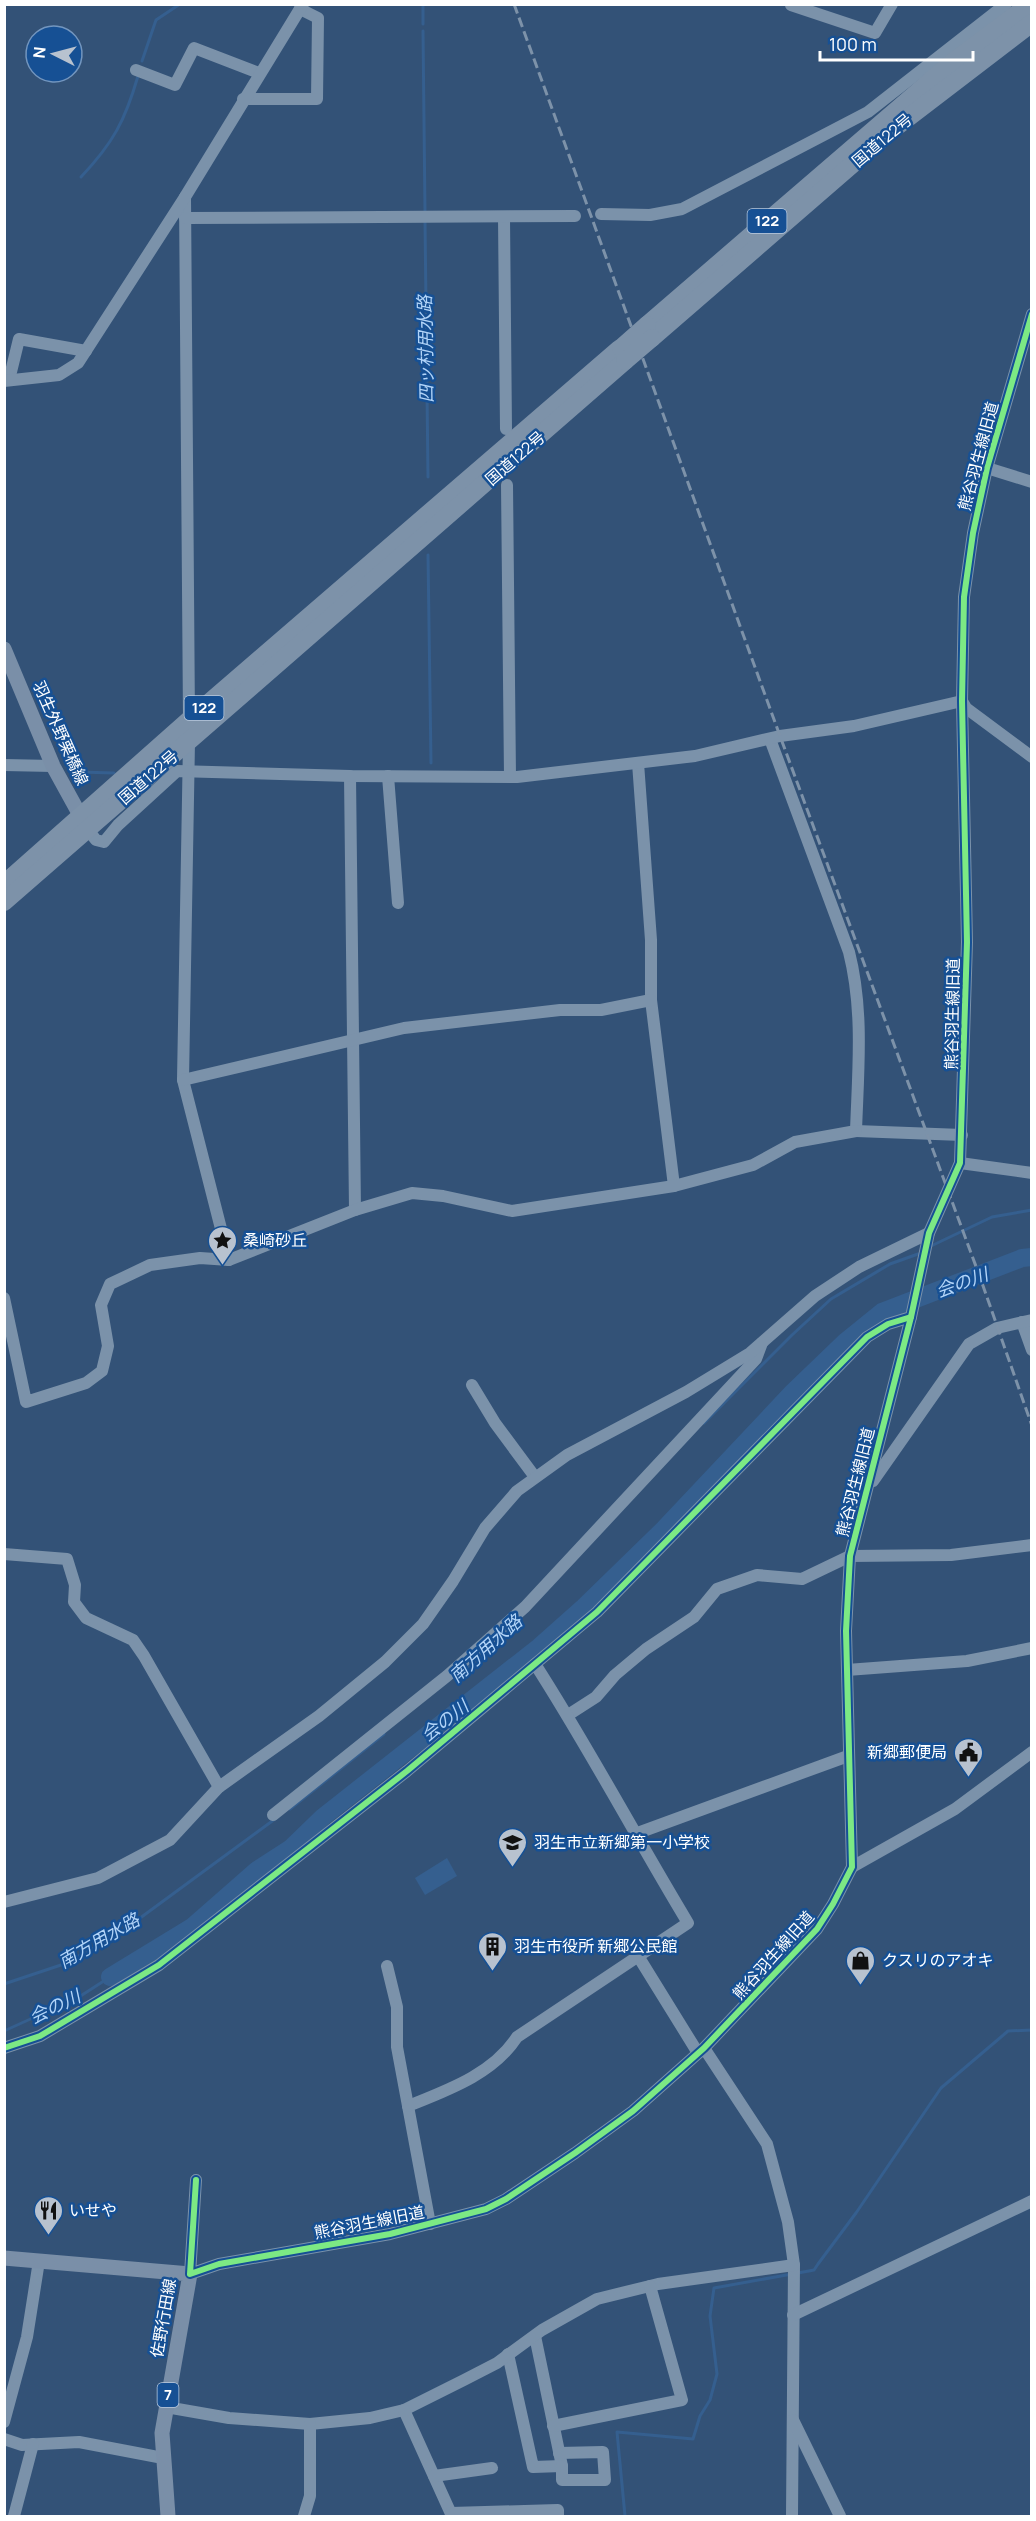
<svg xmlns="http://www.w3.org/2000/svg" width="1036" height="2521" font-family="Manrope,'Noto Sans JP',sans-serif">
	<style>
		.water { fill: #355f8f }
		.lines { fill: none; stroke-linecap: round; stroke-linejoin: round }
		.stream { stroke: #355f8f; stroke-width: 3 }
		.river { stroke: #355f8f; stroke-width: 18 }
		.minor { stroke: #7b92aa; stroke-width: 12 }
		.major { stroke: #7a8fa8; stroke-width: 15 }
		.highway { stroke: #7d92a9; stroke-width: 18 }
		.rail { stroke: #7d92a9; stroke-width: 3; stroke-dasharray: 10 4.5; stroke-linecap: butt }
		.highway-bridge { stroke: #7d92a9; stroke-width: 18 }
		.cycleway-casing { stroke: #165094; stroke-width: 10 }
		.cycleway { stroke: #7ce984; stroke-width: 6 }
		.labels { text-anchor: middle; stroke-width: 5; stroke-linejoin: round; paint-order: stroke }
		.shield { fill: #165094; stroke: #b9cadf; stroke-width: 1.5 }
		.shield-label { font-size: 15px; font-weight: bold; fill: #fff }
		.street-label { font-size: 16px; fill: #fff; stroke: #165094 }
		.poi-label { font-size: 16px; fill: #fff; stroke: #165094; text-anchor: start }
		.water-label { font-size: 18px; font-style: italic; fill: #b2d4f8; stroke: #165094 }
	</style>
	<rect width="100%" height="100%" fill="#335277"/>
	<path class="water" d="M 447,1858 L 457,1876 L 425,1895 L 415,1878 Z"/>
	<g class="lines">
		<g class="stream">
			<path d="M 423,4 L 423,24"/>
			<path d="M 423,31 L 425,212"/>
			<path d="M 142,61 L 156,20 L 180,4"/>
			<path d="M 81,177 C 113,143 125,121 138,76"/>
			<path d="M 425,221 L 428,477"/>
			<path d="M 428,555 L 431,763"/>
			<path d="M 79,772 L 114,773"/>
			<path d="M 931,1246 L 992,1217 L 1032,1210"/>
			<path d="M 704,1423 L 792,1335 L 831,1299 L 890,1264 L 918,1254"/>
			<path d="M 454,1677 L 480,1658 L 517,1622"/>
			<path d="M 290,1809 L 384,1734"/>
			<path d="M 4,1984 L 64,1964 L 117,1935 L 275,1819"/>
			<path d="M 4,2031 L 79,1997 L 110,1977"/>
			<path d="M 798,2273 L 814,2270 L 818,2264 L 856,2213 L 941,2088 L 1008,2031 L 1032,2030"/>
			<path d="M 625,2516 L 617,2432 L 693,2439 L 700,2416 L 710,2400 L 717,2374 L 710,2316 L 714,2288 L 792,2274"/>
		</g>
		<path class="river" d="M 110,1977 L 192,1927 L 257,1870 L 291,1848 L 323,1817 L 539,1647 L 584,1607 L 664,1529 L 793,1392 L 845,1342 L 882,1312 L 1022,1258 L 1032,1257"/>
		<g class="minor">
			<path d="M 791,5 L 875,33 L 892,4"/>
			<path d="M 136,70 L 175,85 L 194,48 L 259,73"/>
			<path d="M 243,99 L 317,99 L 318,18 L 300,9"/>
			<path d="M 185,197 L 189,720"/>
			<path d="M 601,214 L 650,215 L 682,209 L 868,112 L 1006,4"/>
			<path d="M 504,217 L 506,429"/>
			<path d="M 185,218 L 575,216"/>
			<path d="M 9,380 L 19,339 L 86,351"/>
			<path d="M 4,381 L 59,375 L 78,363 L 185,197 L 303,4"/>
			<path d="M 987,468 L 1032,482"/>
			<path d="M 507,485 L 510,777"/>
			<path d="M 770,739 L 849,952 C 864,1011 858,1071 856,1131 L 962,1135"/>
			<path d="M 189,742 L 183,1080 L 229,1260"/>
			<path d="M 638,763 L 651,940 L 651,1000 L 674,1186"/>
			<path d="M 4,765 L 53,766"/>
			<path d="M 350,776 L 355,1210"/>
			<path d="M 388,776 L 398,903"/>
			<path d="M 88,830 L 96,840 L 104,842 L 118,825 L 177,771 L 350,776 L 517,777 L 695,756 L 780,736 L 854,726 L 962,701 L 966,708 L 1032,757"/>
			<path d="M 183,1080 L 404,1028 L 560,1010 L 601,1010 L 651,1000"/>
			<path d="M 960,1163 L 1032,1173"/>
			<path d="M 4,1298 L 26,1402 L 86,1383 L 102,1371 L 108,1346 L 101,1305 L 110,1284 L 150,1265 L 200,1258 L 229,1260 L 355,1210 L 412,1193 L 443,1196 L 512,1211 L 674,1186 L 753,1165 L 795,1142 L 856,1131"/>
			<path d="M 1022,1322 L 1032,1350"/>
			<path d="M 472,1385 L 495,1423 L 535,1477"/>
			<path d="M 873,1481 L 969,1344 L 997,1328 L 1032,1320"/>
			<path d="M 4,1554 L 67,1559 L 75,1585 L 74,1602 L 86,1618 L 133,1640 L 144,1656 L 219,1787"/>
			<path d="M 847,1670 L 967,1661 L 1032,1648"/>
			<path d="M 568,1715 L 596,1697 L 615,1675 L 646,1649 L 694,1617 L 717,1589 L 757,1575 L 802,1579 L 850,1556 L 951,1555 L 1032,1545"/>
			<path d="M 273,1815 L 447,1676 L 525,1607 L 756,1359 L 762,1343"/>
			<path d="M 635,1834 L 848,1756"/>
			<path d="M 852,1867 L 955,1809 L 1032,1752"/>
			<path d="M 4,1902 L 98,1878 L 170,1840 L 219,1787 L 319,1716 L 385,1662 L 423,1624 L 453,1581 L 485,1528 L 517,1491 L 567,1455 L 686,1392 L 750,1353 L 815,1296 L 859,1267 L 929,1233"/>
			<path d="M 638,1956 L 698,2053"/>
			<path d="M 387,1966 L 397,2007 L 397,2047 L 430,2224"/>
			<path d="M 4,2048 L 40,2036 L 159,1965 L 407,1771 L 597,1612 L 867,1337 L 888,1324 L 911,1317"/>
			<path d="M 704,2048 L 767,2144 L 788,2222 L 794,2265 L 792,2516"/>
			<path d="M 408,2106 C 448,2090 493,2074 517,2037 L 688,1923 C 636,1837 589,1748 535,1664"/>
			<path d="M 196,2180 L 190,2274 L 219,2264 L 390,2234 L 486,2209 L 506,2199 L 575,2153 L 633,2111 L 704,2048 L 817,1929 L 833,1904 L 852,1867 L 846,1631 L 850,1556 L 911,1317 L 929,1233 L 960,1163 L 967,942 L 962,701 L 964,597 L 973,533 L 987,468 L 1032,314"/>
			<path d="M 793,2315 L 1032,2201"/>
			<path d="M 508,2354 L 533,2467 L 562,2466 L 535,2336"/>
			<path d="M 166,2407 L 229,2418 L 310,2424 L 370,2418 L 404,2410 L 464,2380 L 497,2363 L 542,2330 L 597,2299 L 658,2284 L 794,2265"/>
			<path d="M 404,2410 L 452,2516"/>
			<path d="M 793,2420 L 840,2516"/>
			<path d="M 4,2422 L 27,2337 L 39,2261"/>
			<path d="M 553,2426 L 682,2400 L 650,2286"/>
			<path d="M 4,2439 L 22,2445 L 79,2442 L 163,2458"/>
			<path d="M 559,2453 L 603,2452 L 605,2480 L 562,2480 L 562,2466"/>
			<path d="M 434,2476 L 492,2468"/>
			<path d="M 451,2513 L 558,2510 L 558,2516"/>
			<path d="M 14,2516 L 33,2444"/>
			<path d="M 304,2516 L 310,2496 L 310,2424"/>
		</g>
		<g class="major">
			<path d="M 4,649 L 53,766 L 86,826"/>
			<path d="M 4,2258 L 190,2274 L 162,2433 L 168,2516"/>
		</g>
		<g class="highway">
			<path d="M 647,325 L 950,64 L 1030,4"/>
			<path d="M 652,338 L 892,130 L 1032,23"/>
			<path d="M 4,884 L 189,720 L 619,349"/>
			<path d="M 4,902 L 625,361"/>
		</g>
		<path class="rail" d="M 514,4 L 780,736 L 981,1280 L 1032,1426"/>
		<g class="highway-bridge">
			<path d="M 621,348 L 647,325"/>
			<path d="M 625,361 L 652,338"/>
		</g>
		<defs>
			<g id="cycleway">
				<path d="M 4,2048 L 40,2036 L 159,1965 L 407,1771 L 597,1612 L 867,1337 L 888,1324 L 911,1317"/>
				<path d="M 196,2180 L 190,2274 L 219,2264 L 390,2234 L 486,2209 L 506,2199 L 575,2153 L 633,2111 L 704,2048 L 817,1929 L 833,1904 L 852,1867 L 846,1631 L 850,1556 L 911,1317 L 929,1233 L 960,1163 L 967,942 L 962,701 L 964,597 L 973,533 L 987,468 L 1032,314"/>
			</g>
		</defs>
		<use href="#cycleway" class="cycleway-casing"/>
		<use href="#cycleway" class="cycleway"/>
	</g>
	<defs>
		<symbol id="sight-pin" viewBox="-11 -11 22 30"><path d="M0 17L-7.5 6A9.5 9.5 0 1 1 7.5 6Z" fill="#b8c2cf" stroke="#165094"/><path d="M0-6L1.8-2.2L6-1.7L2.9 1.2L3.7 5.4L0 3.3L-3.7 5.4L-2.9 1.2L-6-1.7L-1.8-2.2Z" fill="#111"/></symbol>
		<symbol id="civic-pin" viewBox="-11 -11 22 30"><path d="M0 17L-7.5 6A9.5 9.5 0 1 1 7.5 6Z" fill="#b8c2cf" stroke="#165094"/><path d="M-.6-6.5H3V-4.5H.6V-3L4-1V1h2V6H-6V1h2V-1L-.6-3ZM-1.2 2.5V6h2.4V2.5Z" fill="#111"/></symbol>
		<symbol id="school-pin" viewBox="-11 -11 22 30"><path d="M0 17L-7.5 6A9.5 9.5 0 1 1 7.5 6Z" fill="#b8c2cf" stroke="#165094"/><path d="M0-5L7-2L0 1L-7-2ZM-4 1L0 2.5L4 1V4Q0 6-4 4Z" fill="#111"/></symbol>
		<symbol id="building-pin" viewBox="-11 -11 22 30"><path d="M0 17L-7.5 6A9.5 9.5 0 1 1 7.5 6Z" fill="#b8c2cf" stroke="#165094"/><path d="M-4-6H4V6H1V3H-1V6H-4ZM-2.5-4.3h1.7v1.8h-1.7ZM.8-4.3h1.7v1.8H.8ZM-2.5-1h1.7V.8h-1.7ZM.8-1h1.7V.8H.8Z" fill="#111"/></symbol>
		<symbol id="shop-pin" viewBox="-11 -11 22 30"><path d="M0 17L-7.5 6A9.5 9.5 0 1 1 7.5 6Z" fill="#b8c2cf" stroke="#165094"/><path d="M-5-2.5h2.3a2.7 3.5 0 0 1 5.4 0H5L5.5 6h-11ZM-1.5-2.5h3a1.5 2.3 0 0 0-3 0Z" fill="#111"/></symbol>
		<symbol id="restaurant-pin" viewBox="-11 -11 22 30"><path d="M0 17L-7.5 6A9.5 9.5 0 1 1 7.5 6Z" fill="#b8c2cf" stroke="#165094"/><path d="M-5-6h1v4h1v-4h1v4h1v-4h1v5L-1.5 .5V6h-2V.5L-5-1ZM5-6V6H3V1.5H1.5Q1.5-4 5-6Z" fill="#111"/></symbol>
	</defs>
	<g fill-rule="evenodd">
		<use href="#sight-pin" x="206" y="1224" width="33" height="45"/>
		<use href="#civic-pin" x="952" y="1736" width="33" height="45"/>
		<use href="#school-pin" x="496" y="1826" width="33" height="45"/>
		<use href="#building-pin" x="476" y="1930" width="33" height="45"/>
		<use href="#shop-pin" x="844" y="1944" width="33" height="45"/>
		<use href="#restaurant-pin" x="32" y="2194" width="33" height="45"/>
	</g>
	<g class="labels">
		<g class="shield">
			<rect x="747.5" y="209" width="39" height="24" rx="4.5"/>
			<rect x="184.5" y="696" width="39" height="24" rx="4.5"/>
			<rect x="157.5" y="2383" width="21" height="24" rx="4.5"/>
		</g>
		<g class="shield-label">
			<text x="767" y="226">122</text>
			<text x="204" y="713">122</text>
			<text x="168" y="2400">7</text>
		</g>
		<g class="street-label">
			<text transform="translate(882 140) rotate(-40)" y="6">国道122号</text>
			<text transform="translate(978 456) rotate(-75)" y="6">熊谷羽生線旧道</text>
			<text transform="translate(515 458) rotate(-41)" y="6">国道122号</text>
			<text transform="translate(61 733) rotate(66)" y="6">羽生外野栗橋線</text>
			<text transform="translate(148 777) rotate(-41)" y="6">国道122号</text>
			<text transform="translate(952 1014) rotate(-89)" y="6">熊谷羽生線旧道</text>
			<text transform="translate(855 1482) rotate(-76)" y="6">熊谷羽生線旧道</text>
			<text transform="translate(773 1955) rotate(-48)" y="6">熊谷羽生線旧道</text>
			<text transform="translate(369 2222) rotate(-11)" y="6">熊谷羽生線旧道</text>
			<text transform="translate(163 2318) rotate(-80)" y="6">佐野行田線</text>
		</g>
		<g class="poi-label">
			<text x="243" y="1246">桑崎砂丘</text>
			<text x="947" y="1758" text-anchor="end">新郷郵便局</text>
			<text x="534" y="1848">羽生市立新郷第一小学校</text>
			<text x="514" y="1952">羽生市役所 新郷公民館</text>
			<text x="882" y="1966">クスリのアオキ</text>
			<text x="69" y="2216">いせや</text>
		</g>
		<g class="water-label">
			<text transform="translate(426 349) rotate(-91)" y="6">四ッ村用水路</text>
			<text transform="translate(962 1283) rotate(-20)" y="6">会の川</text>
			<text transform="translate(486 1649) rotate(-42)" y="6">南方用水路</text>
			<text transform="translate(445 1721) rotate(-38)" y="6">会の川</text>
			<text transform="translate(99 1941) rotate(-30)" y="6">南方用水路</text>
			<text transform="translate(55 2007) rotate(-26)" y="6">会の川</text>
		</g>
	</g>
	<rect width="1036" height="2521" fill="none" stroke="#ffffff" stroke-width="12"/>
	<g transform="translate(54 54) rotate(276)"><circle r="28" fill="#165094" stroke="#7396bf" stroke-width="1.5"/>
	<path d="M0-4.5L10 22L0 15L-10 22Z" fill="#b8c2cf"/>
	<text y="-9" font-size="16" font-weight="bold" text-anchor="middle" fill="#ffffff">N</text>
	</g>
	<path d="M820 51v9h153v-9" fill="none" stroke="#ffffff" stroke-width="3"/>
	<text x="829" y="51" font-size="18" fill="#ffffff" stroke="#165094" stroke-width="4.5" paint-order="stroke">100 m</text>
</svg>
